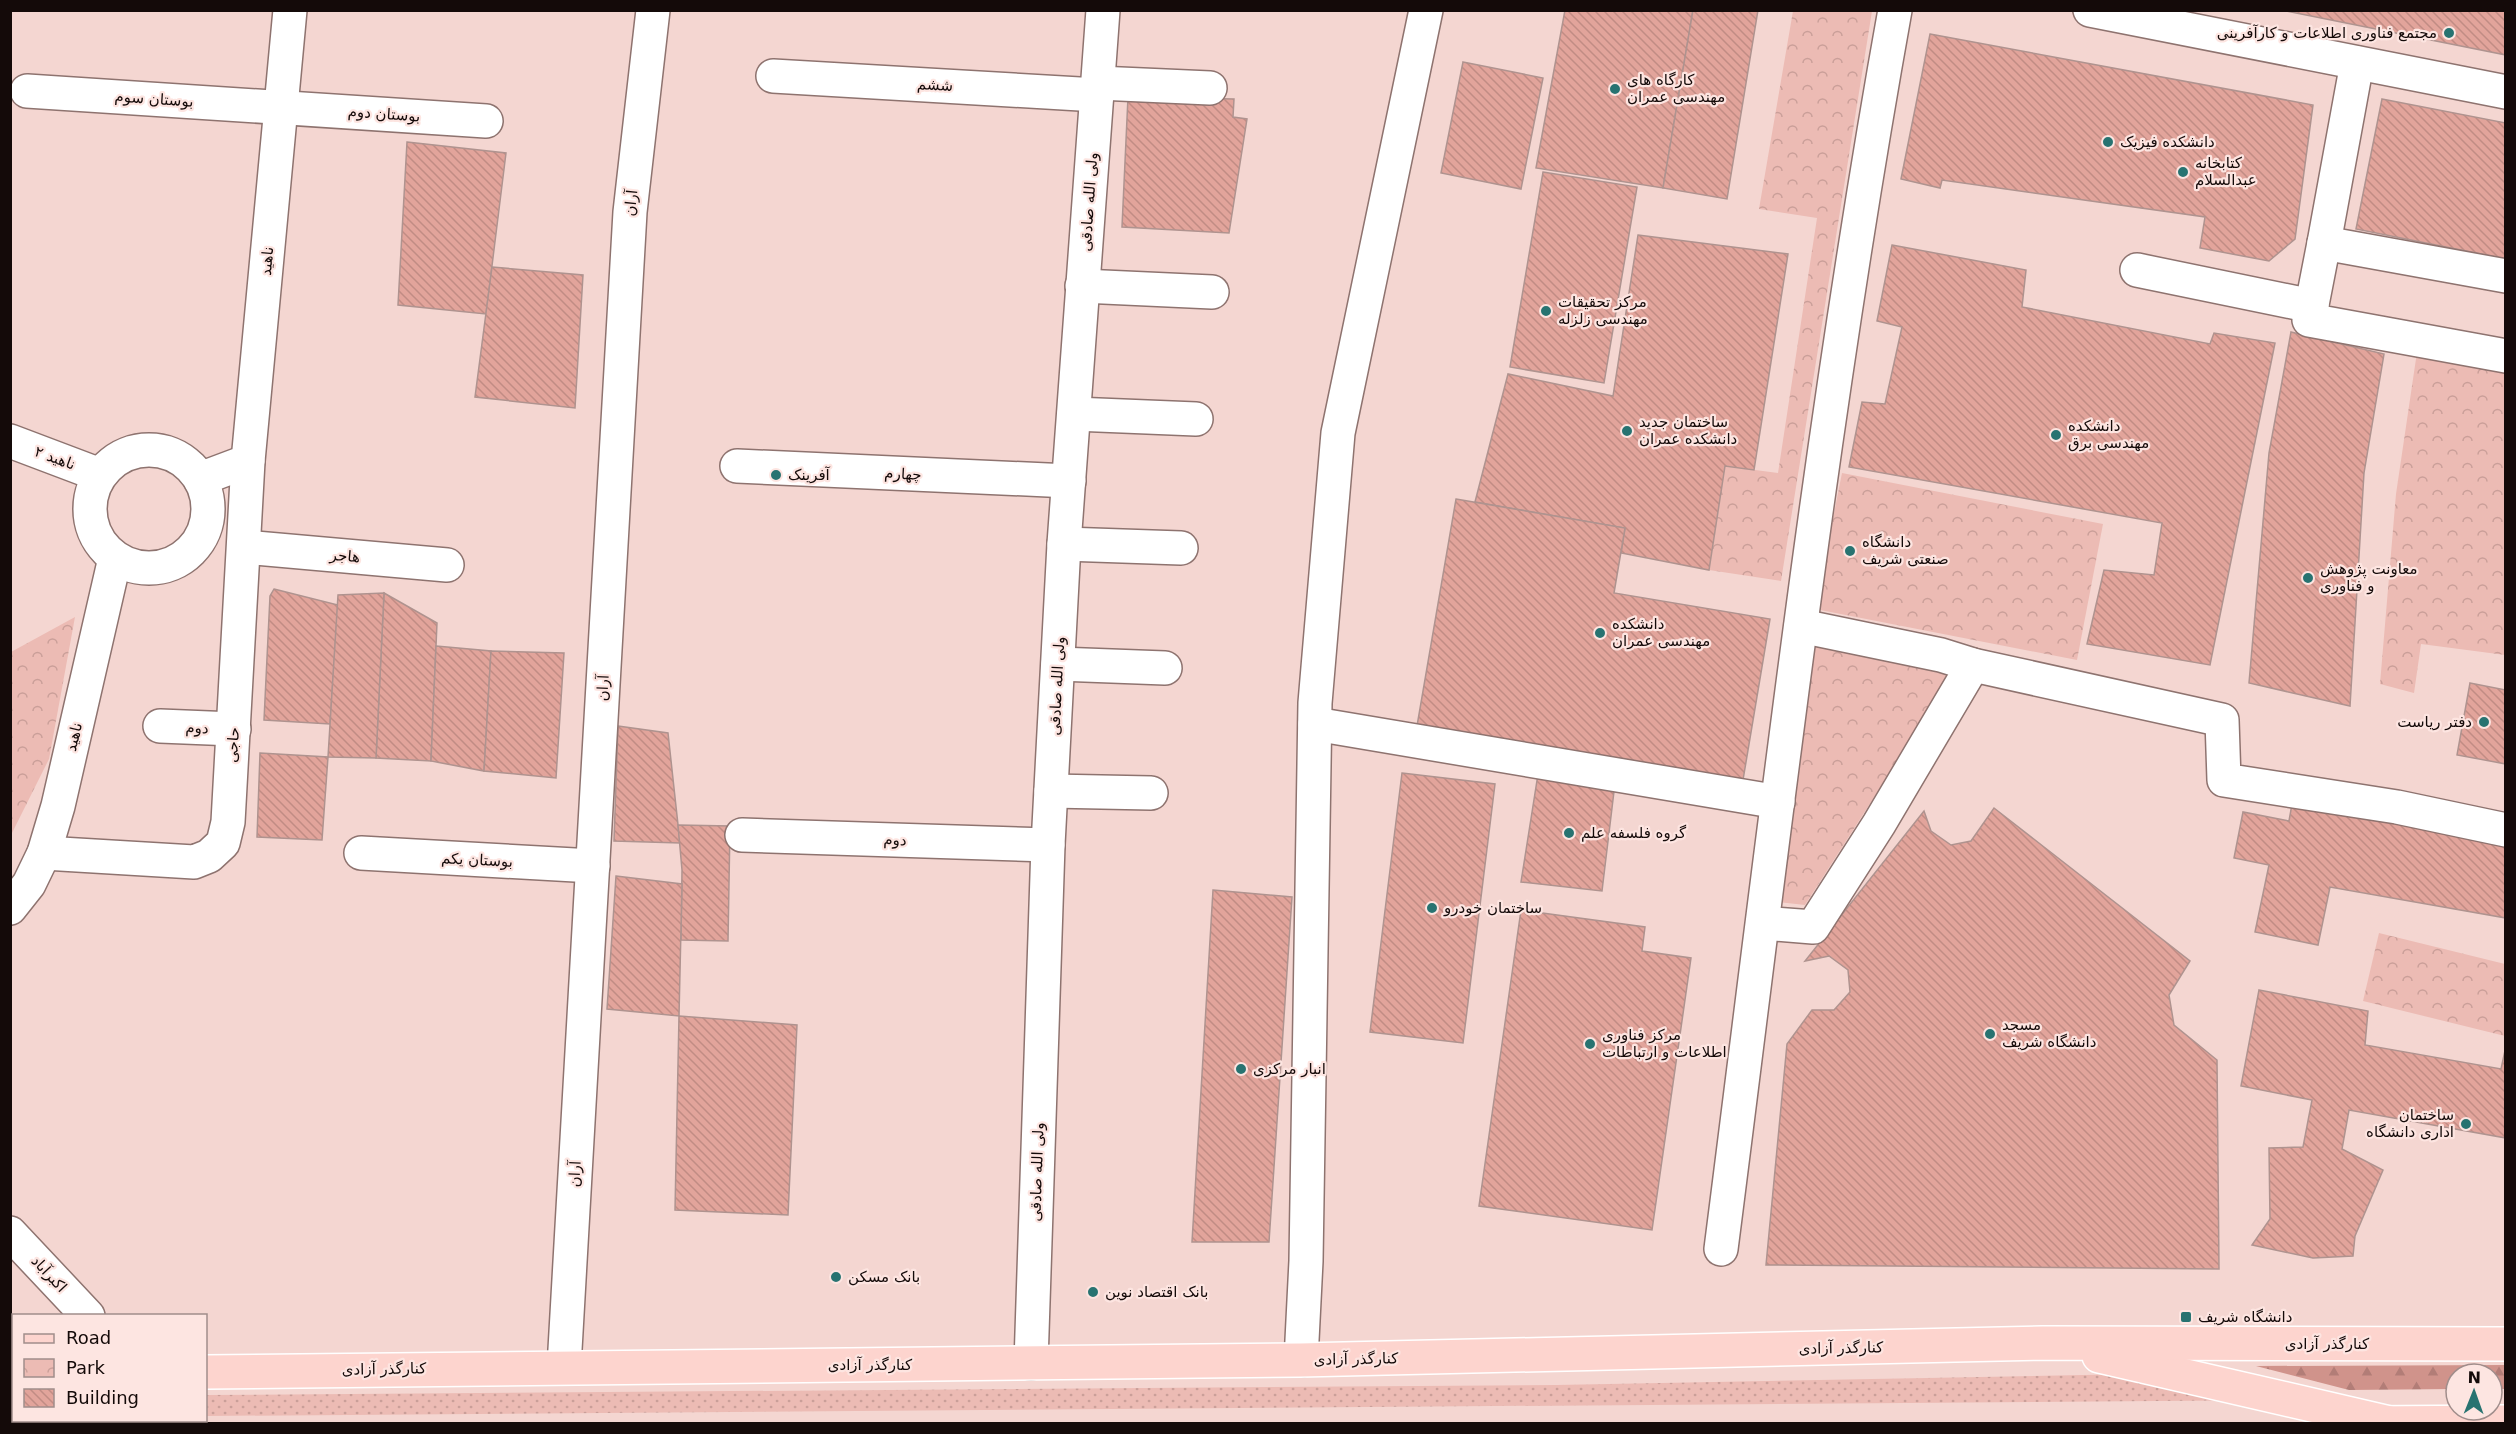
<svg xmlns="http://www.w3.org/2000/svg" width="2516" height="1434" font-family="'DejaVu Sans','Noto Naskh Arabic',sans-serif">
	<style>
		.grass { fill: url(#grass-dots) }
		.forest { fill: url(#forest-firs) }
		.park { fill: url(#park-crowns) }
		.building { fill: url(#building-back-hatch); stroke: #af938f; stroke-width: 1.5 }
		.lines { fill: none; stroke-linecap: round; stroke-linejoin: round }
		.minor-casing { stroke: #8e736f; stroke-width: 36 }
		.major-casing { stroke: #fff; stroke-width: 36 }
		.minor { stroke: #fff; stroke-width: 33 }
		.major { stroke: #fdd4ce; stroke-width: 33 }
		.poi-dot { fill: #287371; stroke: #fde5e1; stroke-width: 2 }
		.labels { text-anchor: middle; stroke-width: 4.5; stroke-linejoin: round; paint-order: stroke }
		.poi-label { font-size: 15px; fill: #140a09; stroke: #fde5e1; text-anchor: start }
		.street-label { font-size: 15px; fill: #140a09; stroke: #fde5e1 }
	</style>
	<defs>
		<pattern id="grass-dots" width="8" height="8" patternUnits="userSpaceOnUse" patternTransform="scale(1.5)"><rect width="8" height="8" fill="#ecbbb4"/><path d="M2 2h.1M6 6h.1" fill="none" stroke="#ca9f99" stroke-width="1.8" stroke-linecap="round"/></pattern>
		<pattern id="forest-firs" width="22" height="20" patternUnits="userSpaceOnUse" patternTransform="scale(1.5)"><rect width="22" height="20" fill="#d0938b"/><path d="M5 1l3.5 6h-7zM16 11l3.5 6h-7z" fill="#b27d77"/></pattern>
		<pattern id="park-crowns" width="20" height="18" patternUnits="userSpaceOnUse" patternTransform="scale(1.5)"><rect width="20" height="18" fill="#ecbbb4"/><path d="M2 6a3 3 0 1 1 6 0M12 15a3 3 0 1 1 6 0" fill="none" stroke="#ca9f99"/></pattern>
		<pattern id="building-back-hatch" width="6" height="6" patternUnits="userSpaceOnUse" patternTransform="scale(1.5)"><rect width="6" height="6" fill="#e2a49b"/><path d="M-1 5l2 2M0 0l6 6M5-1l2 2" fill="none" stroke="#c18c84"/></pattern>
	</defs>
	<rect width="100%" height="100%" fill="#f4d6d1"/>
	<path class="grass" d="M 2135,1374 L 2289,1400 L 206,1416 L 206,1395 L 1556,1385 Z"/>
	<path class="forest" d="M 2505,1365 L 2505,1389 L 2492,1389 L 2492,1374 L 2456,1374 L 2456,1389 L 2349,1390 L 2256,1366 Z"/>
	<g class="park">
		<path d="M 1793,11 L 1872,11 L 1781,581 L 1709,570 L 1725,466 L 1778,473 L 1817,218 L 1759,209 Z"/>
		<path d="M 2417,352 L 2505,370 L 2505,655 L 2421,644 L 2414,693 L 2380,684 L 2396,494 Z"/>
		<path d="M 1842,473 L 2103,524 L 2077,660 L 1815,609 Z"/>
		<path d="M 75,617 L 49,759 L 11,835 L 11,652 Z"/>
		<path d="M 1811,642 L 1955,671 L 1805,905 L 1778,902 Z"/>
		<path d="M 2379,933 L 2505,964 L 2505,1036 L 2363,1001 Z"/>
	</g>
	<g class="building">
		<path d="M 1565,10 L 1693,10 L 1663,188 L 1536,168 Z"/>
		<path d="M 1693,10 L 1758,10 L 1727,199 L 1663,188 Z"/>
		<path d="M 2281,10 L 2506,10 L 2506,55 Z"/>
		<path d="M 1930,34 L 2313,105 L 2295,239 L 2269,261 L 2200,248 L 2205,217 L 1942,180 L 1940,188 L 1901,179 Z"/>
		<path d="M 1463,62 L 1543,78 L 1521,189 L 1441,173 Z"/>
		<path d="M 1128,97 L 1234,99 L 1233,117 L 1247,119 L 1229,233 L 1122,227 Z"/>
		<path d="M 2382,99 L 2506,123 L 2506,259 L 2356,229 Z"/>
		<path d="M 407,142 L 506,153 L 486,314 L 398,305 Z"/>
		<path d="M 1543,172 L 1637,187 L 1604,383 L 1510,367 Z"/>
		<path d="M 1638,235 L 1788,254 L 1754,470 L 1725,466 L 1709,570 L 1621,553 L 1625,528 L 1475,502 L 1508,374 L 1613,396 Z"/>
		<path d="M 1892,245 L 2026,270 L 2022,307 L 2210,344 L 2214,333 L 2275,343 L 2210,665 L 2087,644 L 2104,570 L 2154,575 L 2162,523 L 1849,467 L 1862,402 L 1885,404 L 1902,327 L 1877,321 Z"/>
		<path d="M 492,267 L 583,275 L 575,408 L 475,397 Z"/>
		<path d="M 2291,332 L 2384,354 L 2364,473 L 2350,706 L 2249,683 L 2269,453 Z"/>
		<path d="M 1456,499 L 1625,528 L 1614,593 L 1770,619 L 1743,780 L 1417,726 Z"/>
		<path d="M 274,589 L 338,605 L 330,724 L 264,720 L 270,596 Z"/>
		<path d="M 384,593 L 437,623 L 431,761 L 376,758 Z"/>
		<path d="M 384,593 L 376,758 L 328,757 L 338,595 Z"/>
		<path d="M 436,646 L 491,651 L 484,771 L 431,761 Z"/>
		<path d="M 491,651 L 564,653 L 556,778 L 484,771 Z"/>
		<path d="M 2470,683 L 2506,690 L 2506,764 L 2457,755 Z"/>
		<path d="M 618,726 L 668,733 L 680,843 L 614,841 Z"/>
		<path d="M 260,753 L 328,757 L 322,840 L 257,837 Z"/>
		<path d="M 1539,768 L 1615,783 L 1602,891 L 1521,882 Z"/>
		<path d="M 1402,773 L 1495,784 L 1463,1043 L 1370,1032 Z"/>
		<path d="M 2292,804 L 2506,843 L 2506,918 L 2330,887 L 2318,945 L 2255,932 L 2269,865 L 2234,858 L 2243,812 L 2289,821 Z"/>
		<path d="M 1994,808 L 2190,961 L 2169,995 L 2174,1025 L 2217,1060 L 2219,1269 L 1766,1265 L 1787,1044 L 1812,1010 L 1834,1010 L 1850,992 L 1848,970 L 1829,956 L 1805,961 L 1924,811 L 1931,831 L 1951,845 L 1971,841 Z"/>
		<path d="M 678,825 L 730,826 L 728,941 L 681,940 L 682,870 Z"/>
		<path d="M 616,876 L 682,884 L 679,1016 L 607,1009 Z"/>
		<path d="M 1213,890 L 1292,897 L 1269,1242 L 1192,1242 Z"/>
		<path d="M 1521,910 L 1645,927 L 1642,951 L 1691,958 L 1652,1230 L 1479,1206 Z"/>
		<path d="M 2259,990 L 2368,1011 L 2365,1045 L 2501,1069 L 2506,1046 L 2506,1138 L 2349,1110 L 2342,1149 L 2383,1170 L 2355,1236 L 2353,1256 L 2313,1258 L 2252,1245 L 2270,1219 L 2269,1148 L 2303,1147 L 2312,1100 L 2241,1086 Z"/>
		<path d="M 679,1016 L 797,1025 L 788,1215 L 675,1210 Z"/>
	</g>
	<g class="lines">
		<defs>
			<g id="minor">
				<path d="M 2090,10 L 2506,92"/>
				<path d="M 773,76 L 1097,95"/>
				<path d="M 1098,83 L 1210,88"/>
				<path d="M 27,91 L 486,121"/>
				<path d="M 2324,243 L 2357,63"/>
				<path d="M 2137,270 L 2312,306"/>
				<path d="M 2506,276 L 2324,243 L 2309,320 L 2506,356"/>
				<path d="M 1082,286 L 1212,292"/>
				<path d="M 1074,414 L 1196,419"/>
				<path d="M 10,441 L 100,475"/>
				<circle cx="149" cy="509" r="59"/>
				<path d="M 737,466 L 1069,481"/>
				<path d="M 200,479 L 248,461 L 290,10"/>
				<path d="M 1064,544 L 1181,548"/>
				<path d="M 244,547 L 447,565"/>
				<path d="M 1801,626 L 1941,655 L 1973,665 L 2222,720 L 2224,780 L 2397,807 L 2506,830"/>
				<path d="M 1058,664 L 1165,668"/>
				<path d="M 1315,724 L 1778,802"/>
				<path d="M 160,726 L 234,729"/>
				<path d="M 1051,791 L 1151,793"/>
				<path d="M 742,835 L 1048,845"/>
				<path d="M 44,853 L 194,862 L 209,856 L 223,843 L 228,822 L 248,461"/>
				<path d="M 361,853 L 593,866"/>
				<path d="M 10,908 L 29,884 L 44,853 L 58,806 L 115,558"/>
				<path d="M 1763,923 L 1813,927 L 1879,824 L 1973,665"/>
				<path d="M 10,1233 L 88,1316"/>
				<path d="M 1721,1249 C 1774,835 1821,421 1895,10"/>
				<path d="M 1301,1360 L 1306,1261 L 1315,703 L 1338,433 L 1426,10"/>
				<path d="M 1031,1363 L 1048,845 L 1064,544 L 1103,10"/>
				<path d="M 564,1367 L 630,212 L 653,10"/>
			</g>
			<g id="major">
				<path d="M 2099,1356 L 2390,1423"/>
				<path d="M 10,1372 L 14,1372"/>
				<path d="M 206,1372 L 1301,1360 L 2042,1343 L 2506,1344"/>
				<path d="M 2369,1423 L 2506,1422"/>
			</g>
		</defs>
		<use href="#minor" class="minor-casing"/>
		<use href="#major" class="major-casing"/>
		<use href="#minor" class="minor"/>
		<use href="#major" class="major"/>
	</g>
	<g class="poi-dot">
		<circle cx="2449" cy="33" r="6"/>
		<circle cx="1615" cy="89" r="6"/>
		<circle cx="2108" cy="142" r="6"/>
		<circle cx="2183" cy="172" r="6"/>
		<circle cx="1546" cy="311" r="6"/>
		<circle cx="1627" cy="431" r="6"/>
		<circle cx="2056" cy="435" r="6"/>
		<circle cx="776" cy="475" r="6"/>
		<circle cx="1850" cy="551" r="6"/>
		<circle cx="2308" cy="578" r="6"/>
		<circle cx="1600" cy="633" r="6"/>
		<circle cx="2484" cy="722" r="6"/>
		<circle cx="1569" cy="833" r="6"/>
		<circle cx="1432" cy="908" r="6"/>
		<circle cx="1990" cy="1034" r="6"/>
		<circle cx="1590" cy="1044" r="6"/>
		<circle cx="1241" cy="1069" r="6"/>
		<circle cx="2466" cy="1124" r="6"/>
		<circle cx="836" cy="1277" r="6"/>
		<circle cx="1093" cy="1292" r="6"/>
		<rect x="2180" y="1311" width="12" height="12" rx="3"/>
	</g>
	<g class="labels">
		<g class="poi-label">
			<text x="2437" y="38" text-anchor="end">مجتمع فناوری اطلاعات و کارآفرینی</text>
			<text x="1627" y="85">کارگاه های<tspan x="1627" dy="17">مهندسی عمران</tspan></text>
			<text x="2120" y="147">دانشکده فیزیک</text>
			<text x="2195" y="168">کتابخانه<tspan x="2195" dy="17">عبدالسلام</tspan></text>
			<text x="1558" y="307">مرکز تحقیقات<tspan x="1558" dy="17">مهندسی زلزله</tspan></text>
			<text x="1639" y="427">ساختمان جدید<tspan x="1639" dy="17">دانشکده عمران</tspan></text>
			<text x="2068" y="431">دانشکده<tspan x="2068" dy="17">مهندسی برق</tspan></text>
			<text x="788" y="480">آفرینک</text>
			<text x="1862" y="547">دانشگاه<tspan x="1862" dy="17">صنعتی شریف</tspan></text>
			<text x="2320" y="574">معاونت پژوهش<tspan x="2320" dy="17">و فناوری</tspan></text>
			<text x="1612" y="629">دانشکده<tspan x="1612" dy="17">مهندسی عمران</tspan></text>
			<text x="2472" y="727" text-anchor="end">دفتر ریاست</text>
			<text x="1581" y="838">گروه فلسفه علم</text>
			<text x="1444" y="913">ساختمان خودرو</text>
			<text x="2002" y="1030">مسجد<tspan x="2002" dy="17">دانشگاه شریف</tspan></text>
			<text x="1602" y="1040">مرکز فناوری<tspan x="1602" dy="17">اطلاعات و ارتباطات</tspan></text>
			<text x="1253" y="1074">انبار مرکزی</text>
			<text x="2454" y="1120" text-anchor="end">ساختمان<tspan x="2454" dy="17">اداری دانشگاه</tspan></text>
			<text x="848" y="1282">بانک مسکن</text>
			<text x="1105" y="1297">بانک اقتصاد نوین</text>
			<text x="2198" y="1322">دانشگاه شریف</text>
		</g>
		<g class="street-label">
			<text transform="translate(935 85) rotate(3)" y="5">ششم</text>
			<text transform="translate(154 99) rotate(4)" y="5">بوستان سوم</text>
			<text transform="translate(384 114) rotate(4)" y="5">بوستان دوم</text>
			<text transform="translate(1089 202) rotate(-86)" y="5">ولی الله صادقی</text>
			<text transform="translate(631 203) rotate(-84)" y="5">آران</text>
			<text transform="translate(267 261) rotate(-85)" y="5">ناهید</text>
			<text transform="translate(55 458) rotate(20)" y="5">ناهید ۲</text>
			<text transform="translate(903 474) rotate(3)" y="5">چهارم</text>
			<text transform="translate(345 556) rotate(5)" y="5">هاجر</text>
			<text transform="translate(1057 686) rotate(-87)" y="5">ولی الله صادقی</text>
			<text transform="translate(603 688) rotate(-87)" y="5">آران</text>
			<text transform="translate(197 728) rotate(2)" y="5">دوم</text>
			<text transform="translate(74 737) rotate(-77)" y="5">ناهید</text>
			<text transform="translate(233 745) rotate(-86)" y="5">حاجی</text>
			<text transform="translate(895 840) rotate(2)" y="5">دوم</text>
			<text transform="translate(477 860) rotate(3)" y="5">بوستان یکم</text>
			<text transform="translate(1037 1172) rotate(-88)" y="5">ولی الله صادقی</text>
			<text transform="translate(575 1174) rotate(-87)" y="5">آران</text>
			<text transform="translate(49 1274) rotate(47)" y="5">اکبرآباد</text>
			<text x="2327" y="1349">کنارگذر آزادی</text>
			<text transform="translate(1841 1348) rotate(-1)" y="5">کنارگذر آزادی</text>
			<text transform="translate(1356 1359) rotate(-1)" y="5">کنارگذر آزادی</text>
			<text x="870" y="1370">کنارگذر آزادی</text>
			<text transform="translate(384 1369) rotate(-1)" y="5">کنارگذر آزادی</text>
		</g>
	</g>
	<rect width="2516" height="1434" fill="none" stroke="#140a09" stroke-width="24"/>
	<rect x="12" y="1314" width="195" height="108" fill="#fde5e1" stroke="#a08d8b" stroke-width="1.5"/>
	<rect x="24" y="1334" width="30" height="9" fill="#fdd4ce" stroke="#a08d8b" stroke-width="1.5"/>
	<text x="66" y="1344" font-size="18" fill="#140a09">Road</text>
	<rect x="24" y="1359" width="30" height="18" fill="url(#park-crowns)" stroke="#a08d8b" stroke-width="1.5"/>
	<text x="66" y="1374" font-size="18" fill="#140a09">Park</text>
	<rect x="24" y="1389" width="30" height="18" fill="url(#building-back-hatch)" stroke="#a08d8b" stroke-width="1.5"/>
	<text x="66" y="1404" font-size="18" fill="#140a09">Building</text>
	<g transform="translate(2474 1392) rotate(1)"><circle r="28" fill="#fde5e1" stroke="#a08d8b" stroke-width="1.5"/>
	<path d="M0-4.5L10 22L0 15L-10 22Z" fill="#287371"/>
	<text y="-9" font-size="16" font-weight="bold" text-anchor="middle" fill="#140a09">N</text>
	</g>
</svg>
